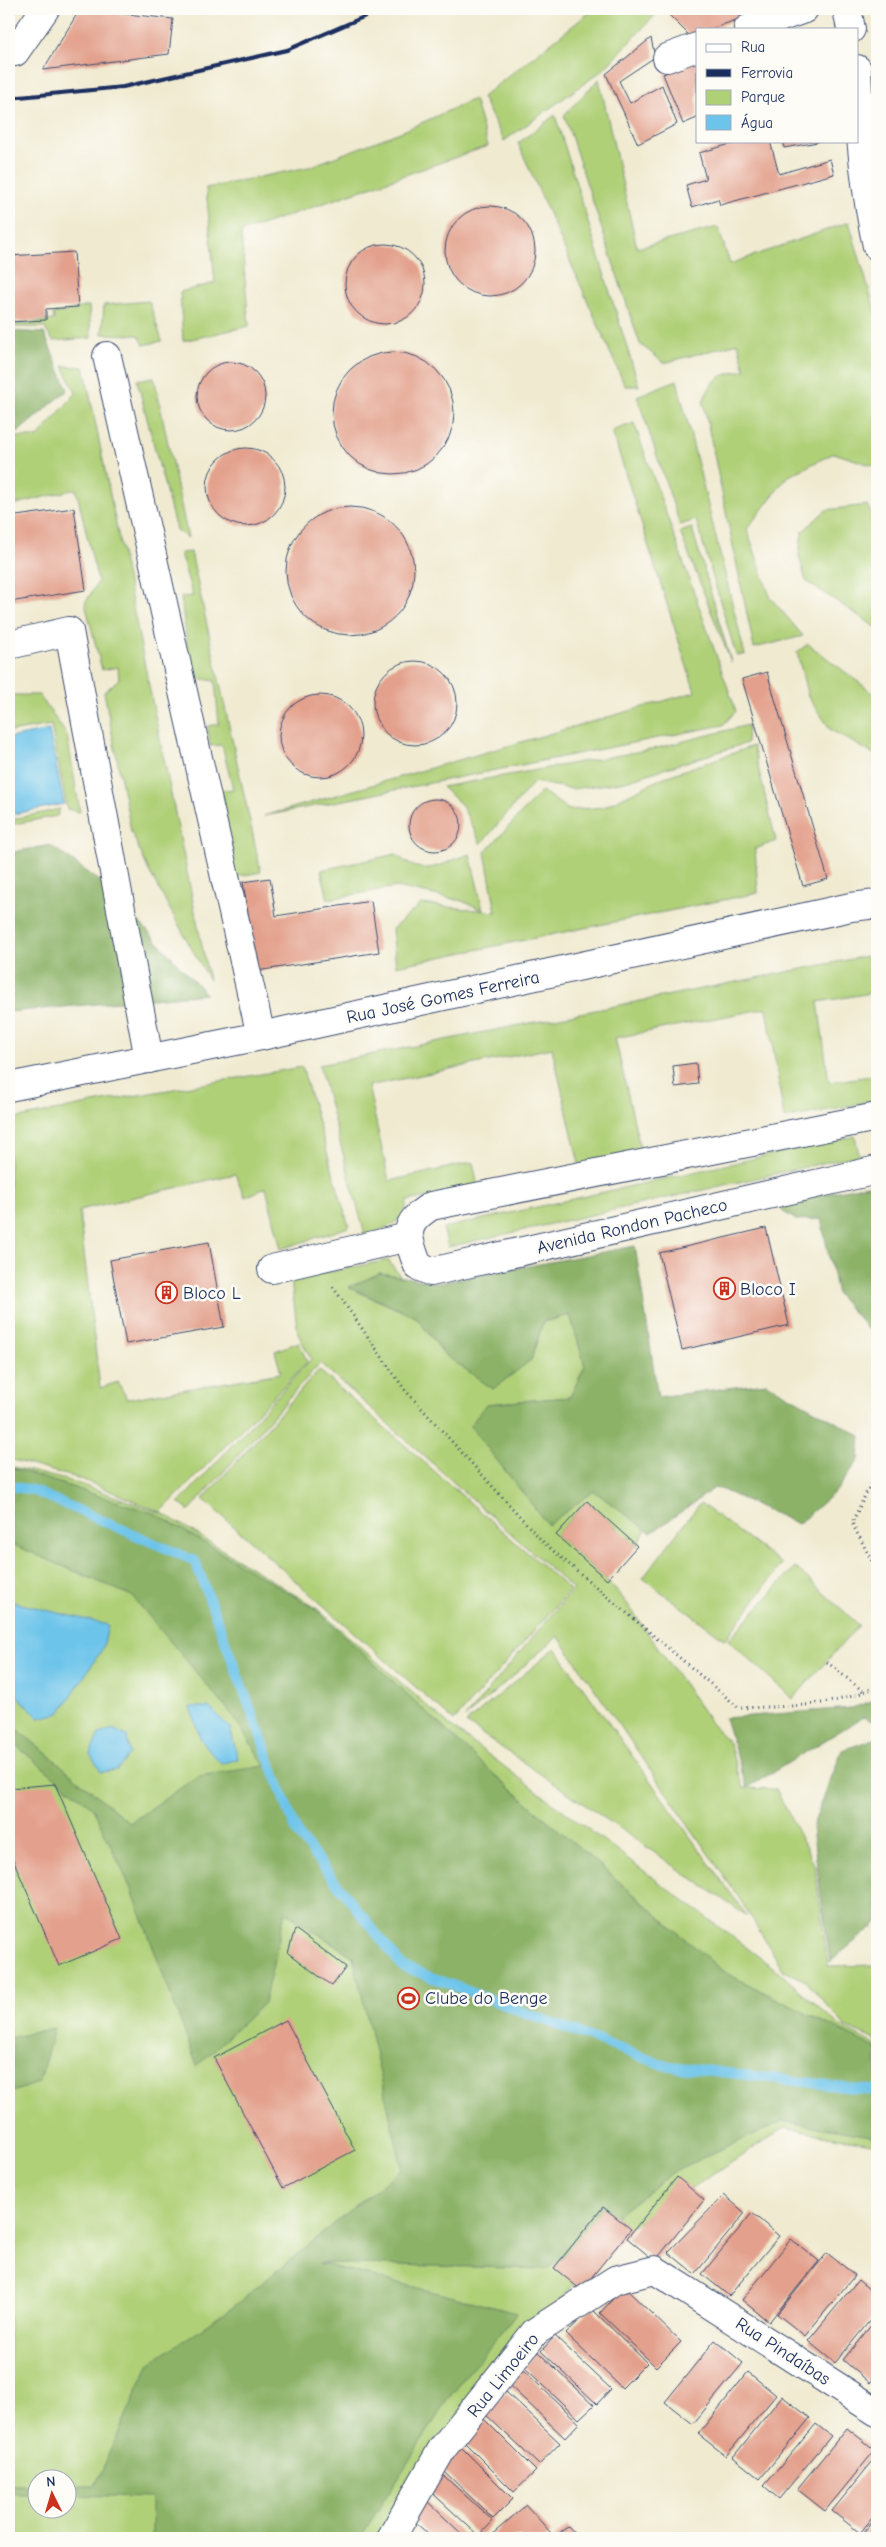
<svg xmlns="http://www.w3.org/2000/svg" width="886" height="2547" font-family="'Comic Neue',sans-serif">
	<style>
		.green { fill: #b0d078; stroke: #66806b; fill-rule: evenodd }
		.forest { fill: #8cb268; stroke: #547063 }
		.water { fill: #6dc4ea; stroke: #447aa4 }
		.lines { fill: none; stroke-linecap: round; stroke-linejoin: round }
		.stream { stroke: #6dc4ea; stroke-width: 10 }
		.building { fill: #e3a18d }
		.minor-casing { stroke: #3b4b6f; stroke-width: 30 }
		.path { stroke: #3b4b6f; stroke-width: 3; stroke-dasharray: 1 4; stroke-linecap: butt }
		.minor { stroke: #fff; stroke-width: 28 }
		.rail { stroke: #1b2f5e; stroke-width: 4 }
		.labels { text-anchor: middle; stroke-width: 5; stroke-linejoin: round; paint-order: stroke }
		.street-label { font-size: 18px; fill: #1b2f5e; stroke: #fdfcf7 }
		.poi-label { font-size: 18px; fill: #1b2f5e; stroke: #fdfcf7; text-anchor: start }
	</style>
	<rect width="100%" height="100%" fill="#fdfcf7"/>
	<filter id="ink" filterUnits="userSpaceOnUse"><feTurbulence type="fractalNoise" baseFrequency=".02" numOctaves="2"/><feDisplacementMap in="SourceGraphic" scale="10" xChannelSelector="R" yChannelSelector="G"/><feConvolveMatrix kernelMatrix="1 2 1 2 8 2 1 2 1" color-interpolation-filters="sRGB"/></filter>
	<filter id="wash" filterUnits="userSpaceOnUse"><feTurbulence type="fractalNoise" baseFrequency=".0096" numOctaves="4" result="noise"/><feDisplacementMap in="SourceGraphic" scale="20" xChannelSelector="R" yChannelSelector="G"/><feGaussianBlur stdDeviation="1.12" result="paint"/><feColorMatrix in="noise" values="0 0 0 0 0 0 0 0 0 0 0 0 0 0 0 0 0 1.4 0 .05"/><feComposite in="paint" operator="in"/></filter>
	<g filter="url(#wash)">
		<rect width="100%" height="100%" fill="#f0ead0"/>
		<g class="green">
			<path d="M 594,9 L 661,9 L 603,70 L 504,141 L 482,97 Z"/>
			<path d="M 599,79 L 637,248 L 718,227 L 730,264 L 849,222 L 877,317 L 877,467 L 834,453 L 787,477 L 747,529 L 770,597 L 803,636 L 754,648 L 703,401 C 714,376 720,375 745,370 L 738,343 L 664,363 L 640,344 L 564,115 Z"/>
			<path d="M 474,99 L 488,146 L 241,232 L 249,326 L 183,341 L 180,292 L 215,283 L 206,188 L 309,167 L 408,129 Z"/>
			<path d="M 555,115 L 639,386 L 625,386 L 518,143 Z"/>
			<path d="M 149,301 L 162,341 L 144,345 L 139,335 L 102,334 L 104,305 Z"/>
			<path d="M 89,306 L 91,338 L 53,341 L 44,327 L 9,327 L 9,325 L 54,320 L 53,314 Z"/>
			<path d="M 63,366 L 84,367 L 209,980 L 149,871 L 131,831 L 104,692 L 119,679 L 118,667 L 102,670 L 85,603 L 98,582 L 76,489 L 9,506 L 9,437 L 38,437 L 76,393 Z"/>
			<path d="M 154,377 L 188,538 L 176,530 L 137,380 Z"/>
			<path d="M 677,380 L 745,655 L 736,655 L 696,520 L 680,525 L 637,396 Z"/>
			<path d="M 634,423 L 736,711 L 723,725 L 264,816 L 695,692 L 612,431 Z"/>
			<path d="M 867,505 L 877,525 L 877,628 L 806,581 L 799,556 L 802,532 L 826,510 Z"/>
			<path d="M 692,528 L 731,662 L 680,532 Z"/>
			<path d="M 191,552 L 261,872 L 234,877 L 214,791 L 233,789 L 222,745 L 210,746 L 208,726 L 219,724 L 215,681 L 191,677 L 181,597 L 193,596 L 180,553 Z"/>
			<path d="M 808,644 L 877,696 L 877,756 L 831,730 L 808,697 L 797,652 Z"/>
			<path d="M 9,695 L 39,695 L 67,735 L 80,812 L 67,809 L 51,725 L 9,732 Z"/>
			<path d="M 748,725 L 747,743 L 622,782 L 572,789 L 534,782 L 481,844 L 462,805 L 442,787 L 653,749 Z"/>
			<path d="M 753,746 L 776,841 L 755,849 L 758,893 L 396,966 L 392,929 L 421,904 L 496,912 L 485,852 L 542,791 L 569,810 L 603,807 L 662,778 Z"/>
			<path d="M 60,809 L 57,816 L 9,825 L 9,820 Z"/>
			<path d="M 396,854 C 423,880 439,864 470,854 L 483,910 L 462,901 L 397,887 L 328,899 L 321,870 Z"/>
			<path d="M 877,954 L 877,992 L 818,1002 L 829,1082 L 877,1075 L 877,1100 L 784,1119 L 767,1008 L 615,1038 L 641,1152 L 579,1164 L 552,1048 L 368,1086 L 389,1181 L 473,1162 L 478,1187 L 407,1201 C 405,1224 384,1229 365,1235 L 319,1065 Z"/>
			<path d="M 302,1067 L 349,1227 L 281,1249 L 266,1188 L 245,1197 L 235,1174 L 79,1210 L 100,1388 L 118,1382 L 127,1399 L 281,1373 L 275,1351 L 299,1342 L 307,1362 L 161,1512 L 81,1479 L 9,1459 L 9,1120 L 98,1102 Z"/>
			<path d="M 855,1136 L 859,1155 L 448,1247 L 443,1228 Z"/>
			<path d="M 388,1260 L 401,1277 L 380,1273 L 349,1288 L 416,1317 L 445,1355 L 531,1360 L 543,1322 L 570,1314 L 585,1366 L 570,1397 L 486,1404 L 594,1491 L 646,1529 L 637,1546 L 587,1501 L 556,1535 L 607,1580 L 626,1602 L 711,1723 L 729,1743 L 743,1788 L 776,1789 L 815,1866 L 828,1966 L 877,1965 L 877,2041 L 846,2027 L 806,1981 L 784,1971 L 739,1898 L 558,1636 L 465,1718 L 573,1589 L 320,1363 L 189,1511 L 179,1503 L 311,1359 L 298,1334 L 291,1280 Z"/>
			<path d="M 319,1370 L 570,1590 L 454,1721 L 203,1499 Z"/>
			<path d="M 9,1466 L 74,1482 L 164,1514 L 315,1607 L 450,1726 L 778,1971 L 840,2026 L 877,2046 L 877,2145 L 785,2128 L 602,2246 L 381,2538 L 9,2538 ZM 38,2480 L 68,2480 L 68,2510 L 38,2510 Z"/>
			<path d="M 700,1503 L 782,1564 L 725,1640 L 643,1578 Z"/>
			<path d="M 795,1567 L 859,1625 L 793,1699 L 728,1640 Z"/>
			<path d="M 555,1648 L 747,1916 L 466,1723 Z"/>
		</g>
		<g class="forest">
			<path d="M 9,331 L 44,333 L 68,390 L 18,432 L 9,432 Z"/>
			<path d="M 50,845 L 105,885 L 206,994 L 9,1012 L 9,853 Z"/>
			<path d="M 877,1183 L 877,1335 L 868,1329 L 837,1294 L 821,1219 L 796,1220 L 782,1211 L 785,1202 Z"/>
			<path d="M 635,1246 L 658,1397 L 766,1383 L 861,1436 L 859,1460 L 837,1490 L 798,1524 L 716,1487 L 651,1533 L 594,1491 L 548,1525 L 470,1426 L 486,1404 L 570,1397 L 585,1366 L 570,1315 L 543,1322 L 531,1360 L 493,1389 L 445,1355 L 416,1317 L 349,1287 L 380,1273 L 439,1283 Z"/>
			<path d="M 9,1467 L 156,1514 L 314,1608 L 489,1770 L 724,1972 L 877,2049 L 877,2137 L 783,2121 L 676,2170 L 547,2269 L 319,2263 L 517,2313 L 448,2399 L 360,2538 L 152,2538 L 152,2497 L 68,2495 L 68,2486 L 95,2486 L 149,2364 L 233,2307 L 402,2168 L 353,1957 L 285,1912 L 264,2003 L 197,2066 L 133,1893 L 93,1808 L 9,1740 L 9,1722 L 130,1823 L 198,1776 L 265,1766 L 233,1716 L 132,1596 L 9,1543 Z"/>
			<path d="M 877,1699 L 877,1723 L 863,1717 L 747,1788 L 725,1718 L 852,1708 Z"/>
			<path d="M 877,1738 L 877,1923 L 830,1962 L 812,1828 L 842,1750 Z"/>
			<path d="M 54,2028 L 39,2083 L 9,2093 L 9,2038 Z"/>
			<rect x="9" y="2485" width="28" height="9"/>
		</g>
		<g class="water">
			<path d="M 49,730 L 64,804 L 9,815 L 9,738 Z"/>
			<path d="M 9,1601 L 108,1625 L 103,1648 L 60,1713 L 39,1718 L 9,1687 Z"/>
			<path d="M 190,1707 L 209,1707 L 230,1728 L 238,1759 L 221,1764 L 201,1740 Z"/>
			<path d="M 113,1729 L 127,1736 L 130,1754 L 117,1770 L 101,1772 L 90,1754 L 99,1734 Z"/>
		</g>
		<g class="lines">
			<path class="stream" d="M 9,1486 L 32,1490 L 195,1561 L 297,1833 L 402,1966 L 663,2065 L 877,2091"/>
		</g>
		<g id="blocks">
			<g class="building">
				<path d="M 80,9 L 173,19 L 169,54 L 43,70 Z"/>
				<path d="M 673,9 L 766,9 L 711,29 L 697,29 L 697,34 L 690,36 L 668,14 Z"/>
				<path d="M 651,38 L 655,57 L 619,81 L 630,103 L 662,85 L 677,124 L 638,144 L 606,74 Z"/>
				<path d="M 697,61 L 697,118 L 683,124 L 663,74 Z"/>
				<path d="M 741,141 L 770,141 L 779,174 L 830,159 L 834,174 L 720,205 L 718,199 L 692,207 L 686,185 L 706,179 L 699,153 Z"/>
				<path d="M 783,141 L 818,141 L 818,142 L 784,148 Z"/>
				<circle cx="490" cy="251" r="45"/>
				<circle cx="385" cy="284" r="40"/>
				<path d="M 74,252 L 78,307 L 46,309 L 46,320 L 9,322 L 9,256 Z"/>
				<circle cx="393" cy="413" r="61"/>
				<circle cx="231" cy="396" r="34"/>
				<circle cx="246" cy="487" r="39"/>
				<circle cx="350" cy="571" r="64"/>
				<path d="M 74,508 L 86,590 L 9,602 L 9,517 Z"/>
				<circle cx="415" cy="703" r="42"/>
				<path d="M 767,672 L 828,879 L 803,886 L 742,679 Z"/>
				<circle cx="320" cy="736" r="41"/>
				<circle cx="435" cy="825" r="26"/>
				<path d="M 270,878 L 276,916 L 371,901 L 379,952 L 257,971 L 243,882 Z"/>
				<path d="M 696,1063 L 698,1084 L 675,1087 L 673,1066 Z"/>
				<path d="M 766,1228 L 789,1325 L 682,1350 L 659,1253 Z"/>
				<path d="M 209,1242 L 224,1327 L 126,1344 L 110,1260 Z"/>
				<path d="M 587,1501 L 637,1546 L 607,1580 L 556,1535 Z"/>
				<path d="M 55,1784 L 122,1939 L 59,1966 L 9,1850 L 9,1788 Z"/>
				<path d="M 295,1929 L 346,1967 L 332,1986 L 288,1953 Z"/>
				<path d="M 286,2020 L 355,2150 L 283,2188 L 214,2058 Z"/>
				<path d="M 677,2177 L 704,2200 L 655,2261 L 627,2238 Z"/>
				<path d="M 724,2195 L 745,2213 L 695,2274 L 668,2252 Z"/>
				<path d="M 603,2207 L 631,2229 L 581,2290 L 554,2268 Z"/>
				<path d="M 752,2213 L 779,2236 L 729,2296 L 702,2274 Z"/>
				<path d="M 791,2239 L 819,2261 L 769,2322 L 742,2300 Z"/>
				<path d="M 827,2253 L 855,2275 L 805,2336 L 777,2314 Z"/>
				<path d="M 858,2280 L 877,2296 L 877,2312 L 835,2363 L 808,2341 Z"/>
				<path d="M 624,2287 L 681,2342 L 656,2367 L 600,2313 Z"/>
				<path d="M 591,2308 L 647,2363 L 622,2388 L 566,2334 Z"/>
				<path d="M 877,2318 L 877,2374 L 870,2383 L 843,2360 Z"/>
				<path d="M 555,2336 L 611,2389 L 597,2404 L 541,2351 Z"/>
				<path d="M 715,2340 L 743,2363 L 693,2424 L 665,2402 Z"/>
				<path d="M 538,2352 L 594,2405 L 579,2419 L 524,2367 Z"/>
				<path d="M 523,2370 L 579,2423 L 565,2438 L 509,2385 Z"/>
				<path d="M 748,2372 L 776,2395 L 726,2456 L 698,2434 Z"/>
				<path d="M 506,2392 L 560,2443 L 539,2465 L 485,2414 Z"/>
				<path d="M 782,2396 L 810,2418 L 760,2479 L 733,2457 Z"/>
				<path d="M 483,2418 L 536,2471 L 514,2492 L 461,2439 Z"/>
				<path d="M 816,2424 L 831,2436 L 779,2499 L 764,2486 Z"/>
				<path d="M 847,2428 L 875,2450 L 825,2511 L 797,2489 Z"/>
				<path d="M 459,2445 L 513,2499 L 493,2519 L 439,2466 Z"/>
				<path d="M 877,2456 L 877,2512 L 860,2533 L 832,2511 Z"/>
				<path d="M 442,2474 L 493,2521 L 479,2536 L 428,2489 Z"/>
				<path d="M 426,2500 L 466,2538 L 432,2538 L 410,2517 Z"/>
				<path d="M 526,2505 L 551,2533 L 545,2538 L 488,2538 Z"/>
				<path d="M 877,2516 L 877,2538 L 859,2538 Z"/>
				<path d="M 568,2526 L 579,2538 L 553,2538 Z"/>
			</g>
		</g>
	</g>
	<g filter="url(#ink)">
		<use href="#blocks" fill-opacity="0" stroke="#3b4b6f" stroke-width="1"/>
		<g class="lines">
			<defs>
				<g id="minor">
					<path d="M 847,9 L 851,29"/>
					<path d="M 748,29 L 804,9"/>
					<path d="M 9,53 L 15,52 L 45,9"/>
					<path d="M 667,58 L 697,47"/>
					<path d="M 857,69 C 859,130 864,187 877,246"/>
					<path d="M 107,356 L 261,1036"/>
					<path d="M 9,645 L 69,631 L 149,1059"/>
					<path d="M 9,1087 L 261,1036 L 851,907 L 877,904"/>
					<path d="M 877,1117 L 431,1206 C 401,1225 407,1236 418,1266 L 431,1272 L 877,1170"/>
					<path d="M 272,1269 L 408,1237"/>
					<path d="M 391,2538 L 442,2449 L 535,2332 L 615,2280 L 655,2270 L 877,2412"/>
				</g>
			</defs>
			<use href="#minor" class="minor-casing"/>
			<g class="path">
				<path d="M 333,1287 L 405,1390 L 544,1543 L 739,1708 C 787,1706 834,1708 877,1686"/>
				<path d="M 877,1470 L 852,1523 L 877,1571"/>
				<path d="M 827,1662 L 864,1692"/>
			</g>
			<use href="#minor" class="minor"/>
			<path class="rail" d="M 9,98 L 123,87 L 287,50 L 382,9"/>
		</g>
	</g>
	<defs>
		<symbol id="building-ring" viewBox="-11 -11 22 22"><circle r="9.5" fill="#fdfcf7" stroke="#c8321e" stroke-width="1.5"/><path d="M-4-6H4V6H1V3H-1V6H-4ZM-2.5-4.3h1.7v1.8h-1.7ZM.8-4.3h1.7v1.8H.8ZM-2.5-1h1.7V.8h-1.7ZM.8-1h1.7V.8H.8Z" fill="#c8321e"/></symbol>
		<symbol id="stadium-ring" viewBox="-11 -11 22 22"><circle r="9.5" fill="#fdfcf7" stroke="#c8321e" stroke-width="1.5"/><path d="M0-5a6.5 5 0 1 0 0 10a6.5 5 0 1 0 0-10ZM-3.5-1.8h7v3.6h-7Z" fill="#c8321e"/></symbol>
	</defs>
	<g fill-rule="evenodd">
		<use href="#building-ring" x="712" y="1276" width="25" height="25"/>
		<use href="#building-ring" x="154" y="1280" width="25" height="25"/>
		<use href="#stadium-ring" x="396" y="1986" width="25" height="25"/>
	</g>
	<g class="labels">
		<g class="street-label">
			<text transform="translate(443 997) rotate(-12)" y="6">Rua José Gomes Ferreira</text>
			<text transform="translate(632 1226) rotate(-13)" y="6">Avenida Rondon Pacheco</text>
			<text transform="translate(783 2351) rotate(33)" y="6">Rua Pindaíbas</text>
			<text transform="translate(503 2375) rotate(-51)" y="6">Rua Limoeiro</text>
		</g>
		<g class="poi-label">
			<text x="740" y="1295">Bloco I</text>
			<text x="183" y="1299">Bloco L</text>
			<text x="425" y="2004">Clube do Benge</text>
		</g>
	</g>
	<rect width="886" height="2547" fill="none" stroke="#fdfcf7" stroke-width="30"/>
	<rect x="696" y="28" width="162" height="115" fill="#fdfcf7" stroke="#a3aaba"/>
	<rect x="706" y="44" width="25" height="8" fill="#ffffff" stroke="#a3aaba"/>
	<text x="741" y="52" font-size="15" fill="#1b2f5e">Rua</text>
	<rect x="706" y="69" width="25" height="8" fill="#1b2f5e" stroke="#a3aaba"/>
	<text x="741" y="78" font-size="15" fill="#1b2f5e">Ferrovia</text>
	<rect x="706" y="90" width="25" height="15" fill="#b0d078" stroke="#a3aaba"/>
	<text x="741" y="102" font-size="15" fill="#1b2f5e">Parque</text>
	<rect x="706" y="115" width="25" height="15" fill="#6dc4ea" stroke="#a3aaba"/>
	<text x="741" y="128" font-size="15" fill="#1b2f5e">Água</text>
	<g transform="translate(52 2494) rotate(355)"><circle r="24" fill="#fdfcf7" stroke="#a3aaba"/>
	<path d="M0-4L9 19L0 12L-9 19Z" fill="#c8321e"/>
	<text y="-8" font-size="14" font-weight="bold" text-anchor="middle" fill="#1b2f5e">N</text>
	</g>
</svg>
